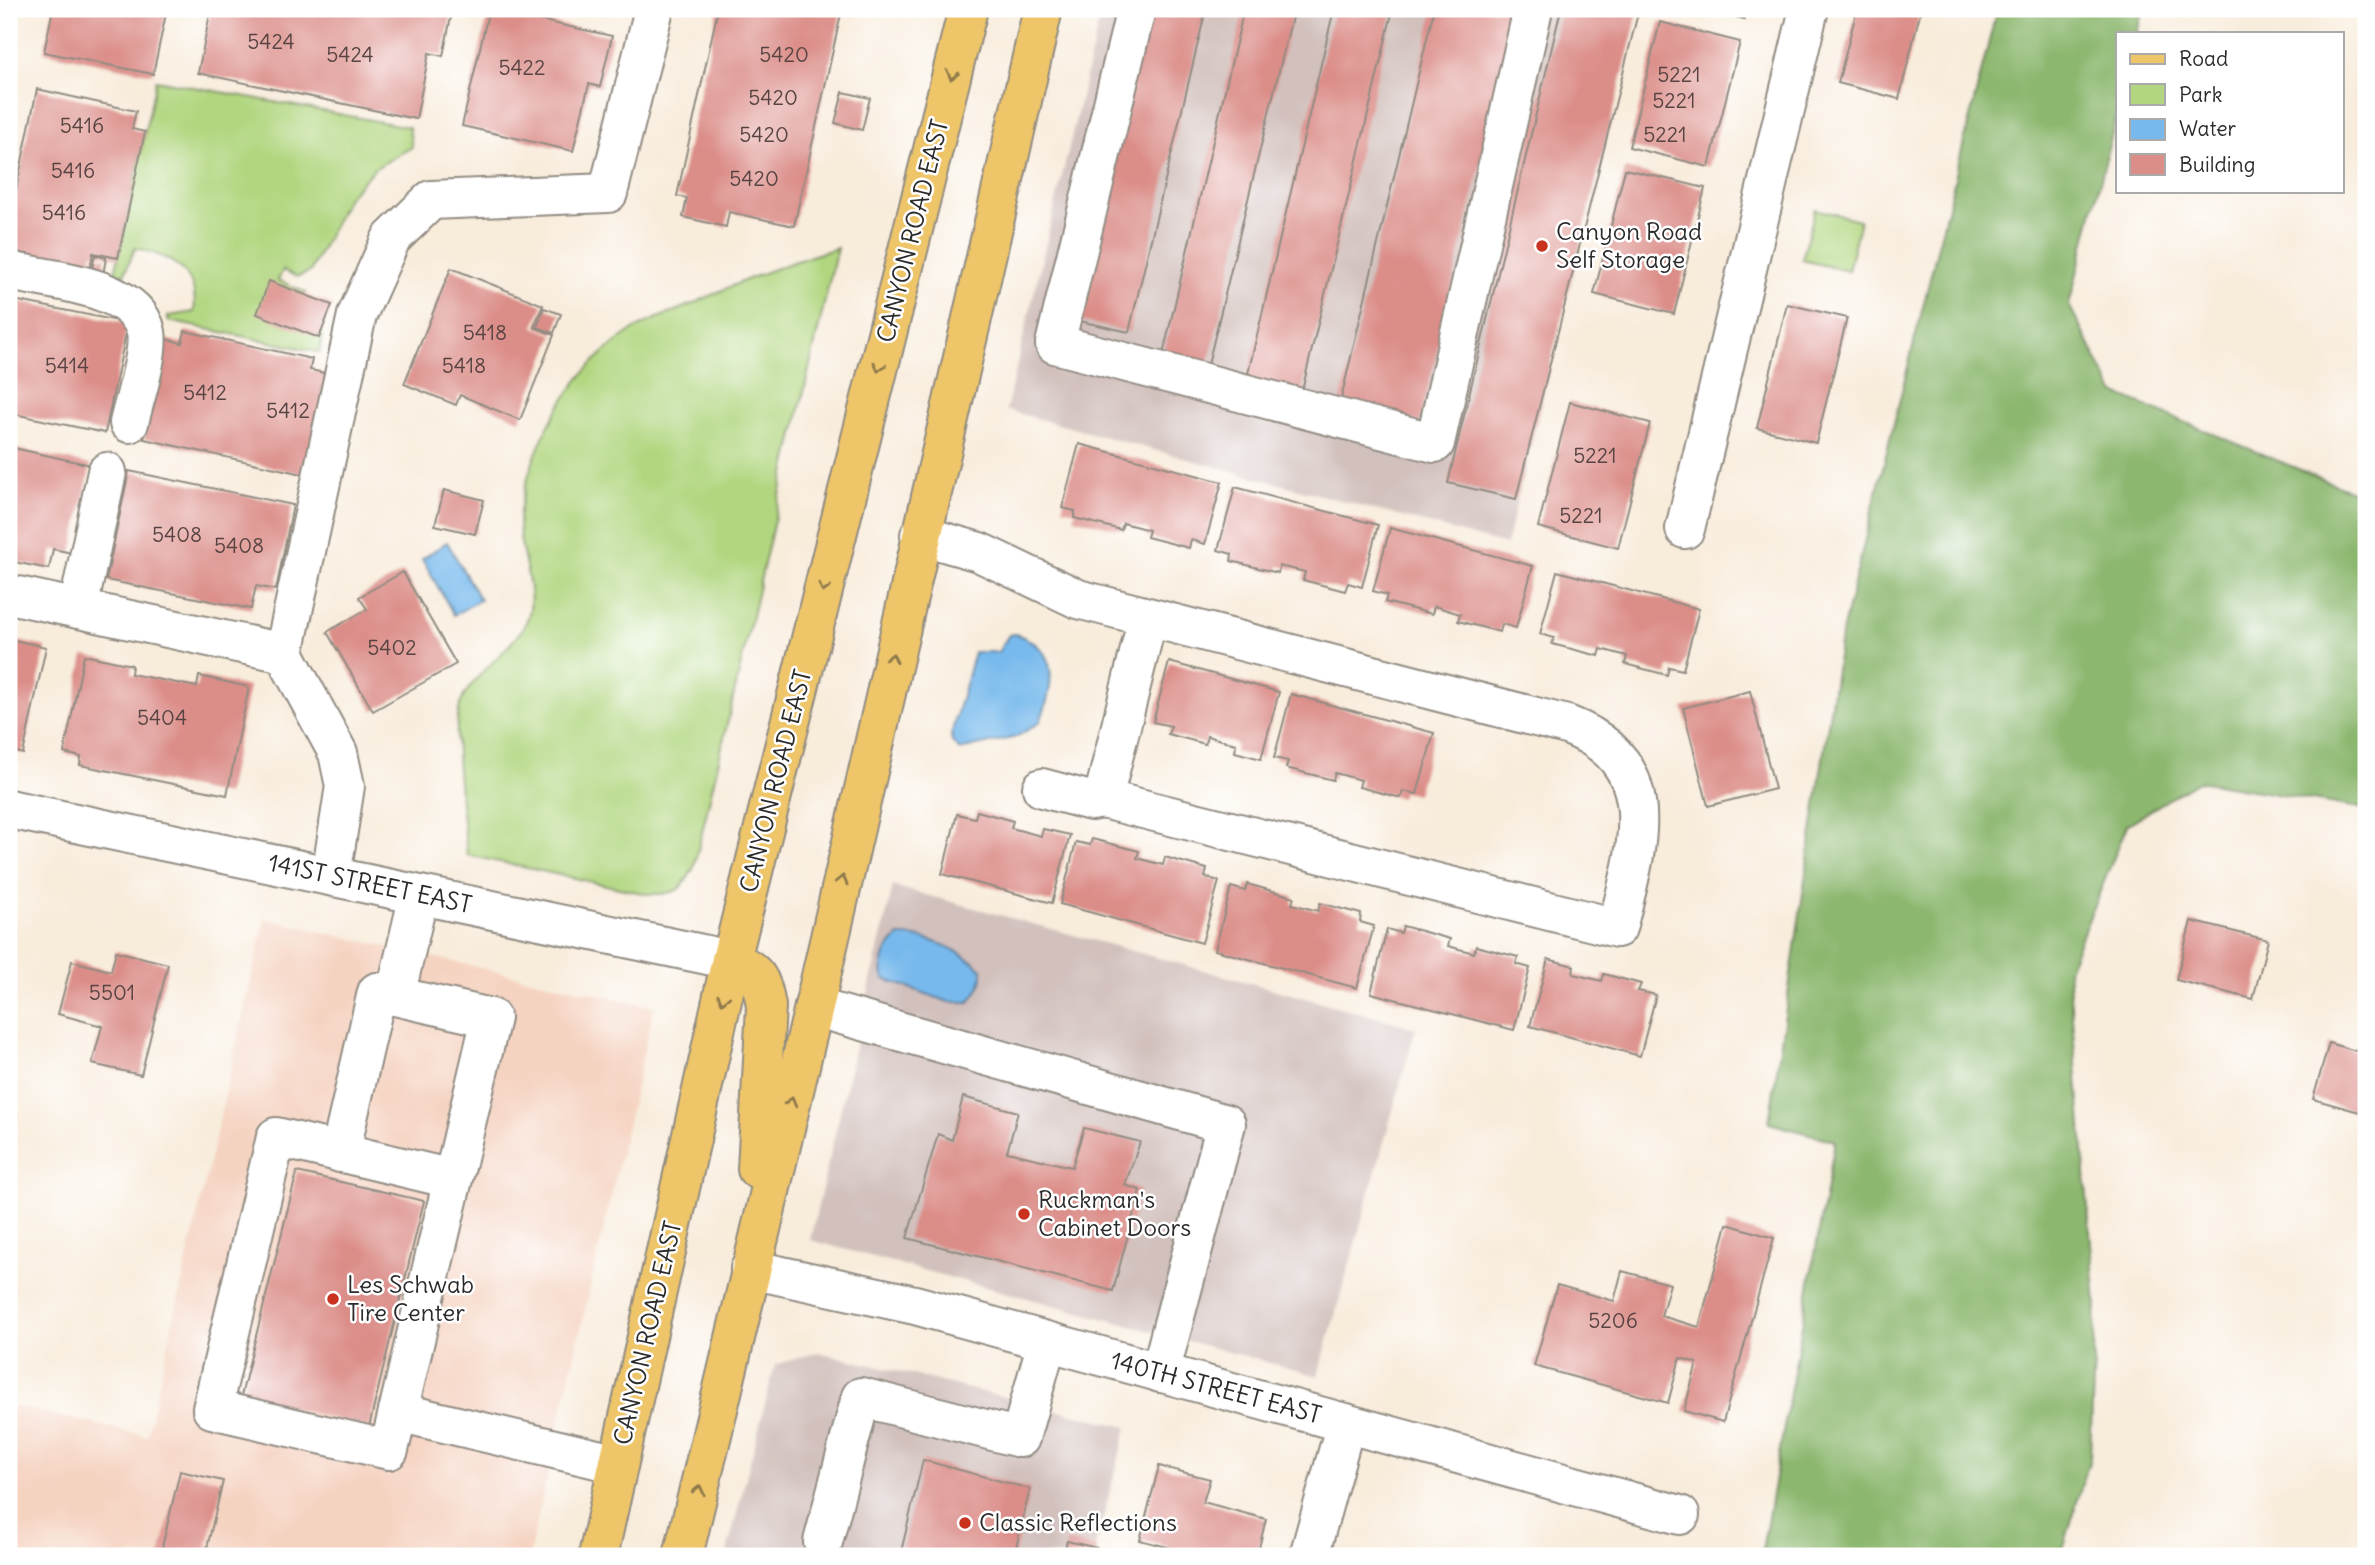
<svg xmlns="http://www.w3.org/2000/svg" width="2375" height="1565" font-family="Delius,sans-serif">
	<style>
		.built { fill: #f5d3c1 }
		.industrial { fill: #d1c0bc }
		.green { fill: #b1d67f; stroke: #6e8055; stroke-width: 2 }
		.forest { fill: #8cb76e; stroke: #5c714c; stroke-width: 2 }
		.water { fill: #77b9ec; stroke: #51728c; stroke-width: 2 }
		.building { fill: #db8d88 }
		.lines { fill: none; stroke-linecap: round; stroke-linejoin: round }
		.minor-casing { stroke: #928c83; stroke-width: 42 }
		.major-casing { stroke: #928c83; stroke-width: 42 }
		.minor { stroke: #fff; stroke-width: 38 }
		.major { stroke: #eec569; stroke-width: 38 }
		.oneway { stroke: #8c784a }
		.poi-dot { fill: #c8321e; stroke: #fff; stroke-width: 2.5 }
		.labels { text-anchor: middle; stroke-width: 5; stroke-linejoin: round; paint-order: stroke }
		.number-label { font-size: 21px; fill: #574442 }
		.street-label { font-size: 24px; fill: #2b2b2b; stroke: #fff }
		.poi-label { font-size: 24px; fill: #2b2b2b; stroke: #fff; text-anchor: start }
	</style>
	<rect width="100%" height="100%" fill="#fff"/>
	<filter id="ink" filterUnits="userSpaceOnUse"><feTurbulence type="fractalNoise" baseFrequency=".0143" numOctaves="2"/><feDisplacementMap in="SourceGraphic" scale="14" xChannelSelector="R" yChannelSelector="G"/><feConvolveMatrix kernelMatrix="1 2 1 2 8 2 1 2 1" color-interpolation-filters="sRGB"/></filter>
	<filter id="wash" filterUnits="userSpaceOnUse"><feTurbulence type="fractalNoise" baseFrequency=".00686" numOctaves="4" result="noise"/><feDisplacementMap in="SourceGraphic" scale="28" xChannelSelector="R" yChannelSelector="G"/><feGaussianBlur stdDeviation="1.57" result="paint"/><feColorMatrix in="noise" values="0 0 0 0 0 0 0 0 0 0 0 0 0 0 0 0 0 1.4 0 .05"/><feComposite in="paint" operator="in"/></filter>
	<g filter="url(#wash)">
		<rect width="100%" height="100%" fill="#f8ecdb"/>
		<path class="built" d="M 265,919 L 654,1007 L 529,1556 L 9,1556 L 9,1405 L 147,1436 Z"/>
		<g class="industrial">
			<path d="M 1102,9 L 1639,9 L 1506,545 L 1006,410 Z"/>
			<path d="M 893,886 L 1416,1028 L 1318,1376 L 810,1240 Z"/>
			<path d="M 818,1352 L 1127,1427 L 1093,1556 L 726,1556 L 775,1365 Z"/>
		</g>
		<g class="green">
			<path d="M 156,80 L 409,127 L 412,147 L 374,169 L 348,197 L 310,272 L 297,277 L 283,270 L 278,280 L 306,293 L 304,296 L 323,335 L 319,352 L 168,321 L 168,316 L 194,312 C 200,271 170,256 135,248 L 124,275 L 115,273 Z"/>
			<path d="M 1815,209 L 1860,220 L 1848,271 L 1802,260 Z"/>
			<path d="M 837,248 L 694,867 C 680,893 676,894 647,894 L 467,855 C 464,821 448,725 463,698 C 476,672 516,646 527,620 C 540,590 514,546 520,511 C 532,444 567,377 623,337 C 644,321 675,312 699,301 C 745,279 789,262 837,248 Z"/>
		</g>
		<path class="forest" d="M 1997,9 L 2143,9 L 2137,33 L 2118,33 L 2118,111 L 2069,305 L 2114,393 L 2366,497 L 2366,809 L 2198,781 L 2127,825 L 2068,970 L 2096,1303 L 2090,1458 L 2061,1556 L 1761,1556 L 1835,1141 L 1769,1123 L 1841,636 Z"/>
		<g class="water">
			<path d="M 447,542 L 480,600 L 454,615 L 422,559 Z"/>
			<path d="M 1015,634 C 1060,648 1055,684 1040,722 L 1016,737 L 960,750 L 952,742 L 951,735 L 974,652 L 998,652 L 1009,635 Z"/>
			<path d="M 899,936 C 928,935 960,950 982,969 C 983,984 978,991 969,1002 L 949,1002 L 884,979 C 878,963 887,947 899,936 Z"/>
		</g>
		<g id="blocks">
			<g class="building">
				<path d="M 53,9 L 167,9 L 153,74 L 44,52 Z"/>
				<path d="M 211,9 L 437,9 L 452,12 L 443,56 L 429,53 L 416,119 L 198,73 Z"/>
				<path d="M 489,9 L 612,36 L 600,87 L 589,84 L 573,151 L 462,126 Z"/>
				<path d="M 718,9 L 819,9 L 841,14 L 794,226 L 729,212 L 726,227 L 683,217 L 687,198 L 677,196 Z"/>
				<path d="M 1148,9 L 1206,9 L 1129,332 L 1075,320 Z"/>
				<path d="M 1244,9 L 1294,9 L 1206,373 L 1161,363 Z"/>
				<path d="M 1334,9 L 1393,9 L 1301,395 L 1246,382 Z"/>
				<path d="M 1434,9 L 1517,9 L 1420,422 L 1340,403 Z"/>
				<path d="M 1561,9 L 1639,9 L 1516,499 L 1448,483 Z"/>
				<path d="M 1706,9 L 1746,9 L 1744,19 Z"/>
				<path d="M 1857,9 L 1921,9 L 1899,99 L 1838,83 Z"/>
				<path d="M 1660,22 L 1740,42 L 1709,167 L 1629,147 Z"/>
				<path d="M 37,89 L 136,111 L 132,129 L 145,132 L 118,258 L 93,253 L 89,273 L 9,256 L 9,224 Z"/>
				<path d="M 843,92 L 870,98 L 862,130 L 835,123 Z"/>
				<path d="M 1625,169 L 1705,188 L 1674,314 L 1594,294 Z"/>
				<path d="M 95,255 L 106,258 L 103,275 L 91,272 Z"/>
				<path d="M 451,268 L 543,305 L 534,327 L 554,335 L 520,420 L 460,395 L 456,405 L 404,384 Z"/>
				<path d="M 269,281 L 332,305 L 319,338 L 257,314 Z"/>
				<path d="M 9,299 L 128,323 L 105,433 L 9,413 Z"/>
				<path d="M 1787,304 L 1847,318 L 1816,443 L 1757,428 Z"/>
				<path d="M 544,308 L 561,314 L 554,333 L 537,327 Z"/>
				<path d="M 185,331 L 312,359 L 310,370 L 329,374 L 307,475 L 144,439 L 166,339 L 182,343 Z"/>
				<path d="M 1570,402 L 1650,423 L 1618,548 L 1538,527 Z"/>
				<path d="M 1079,444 L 1222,482 L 1205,544 L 1191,540 L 1189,548 L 1147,537 L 1149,530 L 1123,523 L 1121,530 L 1074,518 L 1075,511 L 1062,508 Z"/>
				<path d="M 9,447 L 91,465 L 72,553 L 53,549 L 49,569 L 9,561 Z"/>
				<path d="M 129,471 L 293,505 L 276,590 L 256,586 L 251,609 L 106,580 Z"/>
				<path d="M 1235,487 L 1378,525 L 1362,587 L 1348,583 L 1345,591 L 1303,580 L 1305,572 L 1279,566 L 1278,573 L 1231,561 L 1232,554 L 1218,550 Z"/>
				<path d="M 444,490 L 484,500 L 475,534 L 435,525 Z"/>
				<path d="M 1390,528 L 1533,566 L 1516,628 L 1502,624 L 1500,632 L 1458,621 L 1460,614 L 1434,606 L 1432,614 L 1385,602 L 1387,595 L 1373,591 Z"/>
				<path d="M 1557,571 L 1699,609 L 1683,670 L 1669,667 L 1667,675 L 1625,664 L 1627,656 L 1601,649 L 1599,656 L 1552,644 L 1554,638 L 1540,634 Z"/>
				<path d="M 403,572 L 456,664 L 373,711 L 327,632 L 367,609 L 359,597 Z"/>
				<path d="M 9,639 L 46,647 L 23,754 L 9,750 Z"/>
				<path d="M 84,655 L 132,665 L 131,674 L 197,687 L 199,676 L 249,687 L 227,795 L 80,765 L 81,757 L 64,753 Z"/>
				<path d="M 1169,662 L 1279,692 L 1261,759 L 1235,752 L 1236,744 L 1207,736 L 1205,744 L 1168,734 L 1171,726 L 1153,722 Z"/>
				<path d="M 1750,691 L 1775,789 L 1708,806 L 1683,708 Z"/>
				<path d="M 1291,694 L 1434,733 L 1417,794 L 1403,791 L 1401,798 L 1359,787 L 1361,780 L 1335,773 L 1333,780 L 1286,768 L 1288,761 L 1274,758 Z"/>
				<path d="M 977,811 L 1013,821 L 1011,828 L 1041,836 L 1043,829 L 1070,835 L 1052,903 L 942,874 L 957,814 L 975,818 Z"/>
				<path d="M 1092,839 L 1139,851 L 1137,858 L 1163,865 L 1165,857 L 1207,869 L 1205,877 L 1219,881 L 1202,943 L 1060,904 L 1076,842 L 1090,845 Z"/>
				<path d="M 1247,884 L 1294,897 L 1292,904 L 1318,911 L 1320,903 L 1361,914 L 1360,922 L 1374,926 L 1357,988 L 1215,950 L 1231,887 L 1245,891 Z"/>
				<path d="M 2191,921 L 2268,940 L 2253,999 L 2176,980 Z"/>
				<path d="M 1403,926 L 1450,939 L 1448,946 L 1474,953 L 1476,946 L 1518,957 L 1516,964 L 1530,968 L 1514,1030 L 1371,993 L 1387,929 L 1401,933 Z"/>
				<path d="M 116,951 L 168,964 L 141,1075 L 92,1064 L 102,1026 L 58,1014 L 72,961 L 111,971 Z"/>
				<path d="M 1548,959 L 1574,966 L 1573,974 L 1602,981 L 1604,974 L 1641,984 L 1638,991 L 1656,995 L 1640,1056 L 1530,1026 Z"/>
				<path d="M 2329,1043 L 2366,1054 L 2366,1108 L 2363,1113 L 2313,1099 Z"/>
				<path d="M 963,1097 L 1018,1112 L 1007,1152 L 1072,1167 L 1084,1128 L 1140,1142 L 1125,1185 L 1140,1190 L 1113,1291 L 907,1238 L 938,1134 L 952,1140 Z"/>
				<path d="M 297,1172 L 424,1201 L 369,1427 L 241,1396 Z"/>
				<path d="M 1727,1224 L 1774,1238 L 1723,1422 L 1684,1411 L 1697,1363 L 1680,1358 L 1668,1403 L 1534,1366 L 1557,1285 L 1614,1301 L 1622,1271 L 1670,1284 L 1661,1316 L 1699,1327 Z"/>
				<path d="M 923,1460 L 1030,1489 L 1014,1556 L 900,1556 Z"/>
				<path d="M 1159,1466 L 1210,1479 L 1203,1502 L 1266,1519 L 1257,1556 L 1173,1556 L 1175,1549 L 1140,1540 Z"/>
				<path d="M 180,1471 L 223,1481 L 206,1552 L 218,1556 L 160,1556 Z"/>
				<path d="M 1067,1541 L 1097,1548 L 1095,1556 L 1063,1556 Z"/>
			</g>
		</g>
	</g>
	<g filter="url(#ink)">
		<use href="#blocks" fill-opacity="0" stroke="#928c83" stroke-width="2"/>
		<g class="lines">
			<defs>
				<g id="minor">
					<path d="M 1136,9 L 1055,344 L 1435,443 L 1533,9"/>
					<path d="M 9,271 C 49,280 136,285 146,332 C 150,354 134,400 129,423"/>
					<path d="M 1685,529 L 1809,9"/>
					<path d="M 920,535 L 979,552 L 1078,599 L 1567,725 C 1667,763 1637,848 1617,928 L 1103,799 L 1148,617"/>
					<path d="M 9,594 L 284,653"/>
					<path d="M 78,609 L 107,472"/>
					<path d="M 1042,788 L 1091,801 L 1103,799"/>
					<path d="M 9,809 L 731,960"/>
					<path d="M 331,876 L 345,786 L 338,753 L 284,653 L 357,315 L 391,239 L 431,200 L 608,193 L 654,9"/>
					<path d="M 419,895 L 395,996 L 491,1018 L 389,1450 L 212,1409 L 276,1137 L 452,1179"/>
					<path d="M 814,1007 L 1226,1124 L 1160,1373"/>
					<path d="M 340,1153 L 377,992 L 395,996"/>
					<path d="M 750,1269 L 915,1305 L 1680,1515"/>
					<path d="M 398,1412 L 618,1464"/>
					<path d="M 823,1542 L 861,1397 L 1020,1438 L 1047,1342"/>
					<path d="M 1309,1556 L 1346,1423"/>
				</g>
				<g id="major">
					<path d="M 731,960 C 757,970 762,980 766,1006 L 757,1169"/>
					<path d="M 598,1556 L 731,960 L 968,9"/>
					<path d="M 683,1556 L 814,1007 L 1043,9"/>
				</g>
			</defs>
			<use href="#minor" class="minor-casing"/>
			<use href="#major" class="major-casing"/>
			<use href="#minor" class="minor"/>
			<use href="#major" class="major"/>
		</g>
		<defs><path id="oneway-chevron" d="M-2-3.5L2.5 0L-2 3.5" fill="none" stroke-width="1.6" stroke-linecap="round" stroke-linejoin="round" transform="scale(1.75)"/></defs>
		<g class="oneway">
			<use href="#oneway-chevron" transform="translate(952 75) rotate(104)"/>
			<use href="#oneway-chevron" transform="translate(879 367) rotate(104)"/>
			<use href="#oneway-chevron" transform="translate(824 588) rotate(104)"/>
			<use href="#oneway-chevron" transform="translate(892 658) rotate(-77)"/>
			<use href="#oneway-chevron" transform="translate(842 880) rotate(-77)"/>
			<use href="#oneway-chevron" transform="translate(723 999) rotate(103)"/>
			<use href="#oneway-chevron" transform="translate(791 1102) rotate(-76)"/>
			<use href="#oneway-chevron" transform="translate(699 1490) rotate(-77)"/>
		</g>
	</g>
	<g class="poi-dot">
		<circle cx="1542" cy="246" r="7"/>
		<circle cx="1024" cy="1214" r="7"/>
		<circle cx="333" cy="1299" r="7"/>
		<circle cx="965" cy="1523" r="7"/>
	</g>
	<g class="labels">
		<g class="number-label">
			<text x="271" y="49">5424</text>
			<text x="350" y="62">5424</text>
			<text x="784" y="62">5420</text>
			<text x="522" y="75">5422</text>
			<text x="1679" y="82">5221</text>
			<text x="773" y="105">5420</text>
			<text x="1674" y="108">5221</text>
			<text x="82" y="133">5416</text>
			<text x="764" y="142">5420</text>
			<text x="1665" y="142">5221</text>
			<text x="73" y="178">5416</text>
			<text x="754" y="186">5420</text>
			<text x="64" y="220">5416</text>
			<text x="485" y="340">5418</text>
			<text x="67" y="373">5414</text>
			<text x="464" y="373">5418</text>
			<text x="205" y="400">5412</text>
			<text x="288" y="418">5412</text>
			<text x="1595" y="463">5221</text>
			<text x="1581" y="523">5221</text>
			<text x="177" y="542">5408</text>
			<text x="239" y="553">5408</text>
			<text x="392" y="655">5402</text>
			<text x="162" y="725">5404</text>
			<text x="112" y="1000">5501</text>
			<text x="1613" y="1328">5206</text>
		</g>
		<g class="street-label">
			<text transform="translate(913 231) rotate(-76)" y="8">CANYON ROAD EAST</text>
			<text transform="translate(776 781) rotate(-76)" y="8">CANYON ROAD EAST</text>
			<text transform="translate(370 884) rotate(12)" y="8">141ST STREET EAST</text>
			<text transform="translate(648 1333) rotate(-77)" y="8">CANYON ROAD EAST</text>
			<text transform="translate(1216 1388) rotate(15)" y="8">140TH STREET EAST</text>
		</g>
		<g class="poi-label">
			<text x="1556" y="240">Canyon Road<tspan x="1556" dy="28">Self Storage</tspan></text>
			<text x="1038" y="1208">Ruckman's<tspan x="1038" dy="28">Cabinet Doors</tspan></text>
			<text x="347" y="1293">Les Schwab<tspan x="347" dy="28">Tire Center</tspan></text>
			<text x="979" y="1531">Classic Reflections</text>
		</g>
	</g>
	<rect width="2375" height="1565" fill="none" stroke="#fff" stroke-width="35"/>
	<rect x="2116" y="32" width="228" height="161" fill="#ffffff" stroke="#aaaaaa" stroke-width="2"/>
	<rect x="2130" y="54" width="35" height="10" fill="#eec569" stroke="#aaaaaa" stroke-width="2"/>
	<text x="2179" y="66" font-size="21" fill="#2b2b2b">Road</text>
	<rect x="2130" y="84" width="35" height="21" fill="#b1d67f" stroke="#aaaaaa" stroke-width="2"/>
	<text x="2179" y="102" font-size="21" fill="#2b2b2b">Park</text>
	<rect x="2130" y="119" width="35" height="21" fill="#77b9ec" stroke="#aaaaaa" stroke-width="2"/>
	<text x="2179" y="136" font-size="21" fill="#2b2b2b">Water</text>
	<rect x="2130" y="154" width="35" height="21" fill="#db8d88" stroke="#aaaaaa" stroke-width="2"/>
	<text x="2179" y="172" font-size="21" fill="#2b2b2b">Building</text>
</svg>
